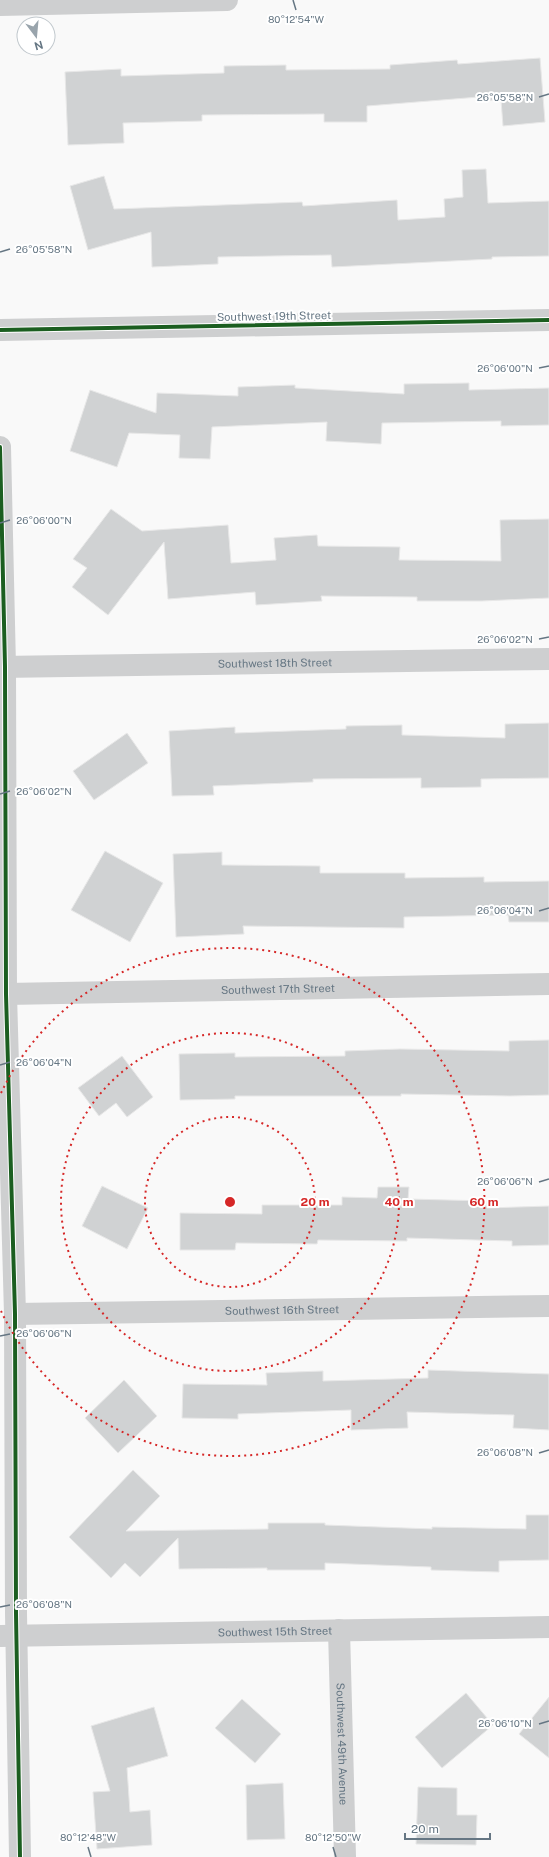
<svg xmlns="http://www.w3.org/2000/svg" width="549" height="1857" font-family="'Public Sans',sans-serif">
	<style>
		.building { fill: #d0d2d3; stroke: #e8e8e8 }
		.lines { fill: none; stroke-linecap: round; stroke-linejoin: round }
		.minor { stroke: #cecfd0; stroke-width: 22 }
		.cycleway-casing { stroke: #fff; stroke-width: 6 }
		.cycleway { stroke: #1b5e20; stroke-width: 4 }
		.ticks { fill: none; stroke: #657683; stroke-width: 1.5 }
		.ring { fill: none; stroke: #d62828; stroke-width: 2; stroke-dasharray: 2 4 }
		.labels { text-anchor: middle; stroke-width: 4; stroke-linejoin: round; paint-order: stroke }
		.street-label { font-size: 11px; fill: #657683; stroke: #fff }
		.ticks-label { font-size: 10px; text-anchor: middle; fill: #657683; stroke: #fff; stroke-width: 4; stroke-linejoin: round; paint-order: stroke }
		.centre { fill: #d62828; stroke: #fff; stroke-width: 2 }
		.ring-label { font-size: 12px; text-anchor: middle; font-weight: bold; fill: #d62828; stroke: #fff; stroke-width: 4; stroke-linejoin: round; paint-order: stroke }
	</style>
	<rect width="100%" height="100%" fill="#f9f9f9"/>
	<g class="building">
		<path d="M 540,58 L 545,122 L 503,126 L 501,100 L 479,101 L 479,97 L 367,106 L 367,122 L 324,122 L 324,114 L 202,115 L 202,121 L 123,123 L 124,143 L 68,145 L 65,72 L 121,69 L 121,76 L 224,73 L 224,66 L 286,65 L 286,70 L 390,69 L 390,65 L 457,60 L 458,64 Z"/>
		<path d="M 486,169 L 488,203 L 549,201 L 549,256 L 492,257 L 492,259 L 332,267 L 331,255 L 218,257 L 218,264 L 152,267 L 151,232 L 88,250 L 70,186 L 104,176 L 114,209 L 302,202 L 303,206 L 397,200 L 398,220 L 445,217 L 444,199 L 463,197 L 462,170 Z"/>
		<path d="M 469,383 L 469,390 L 549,388 L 549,425 L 501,426 L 501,421 L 382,423 L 381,444 L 326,441 L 327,422 L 212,427 L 210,459 L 179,458 L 180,435 L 129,433 L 117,467 L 70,451 L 90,390 L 156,413 L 157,393 L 238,396 L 238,387 L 295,385 L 295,388 L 404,394 L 404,384 Z"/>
		<path d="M 111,509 L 142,531 L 228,525 L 231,563 L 276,560 L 274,538 L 317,535 L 318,546 L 400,547 L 399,560 L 501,561 L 500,520 L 549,519 L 549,598 L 482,601 L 417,601 L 417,597 L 321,596 L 322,601 L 256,605 L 255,592 L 168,599 L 164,542 L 108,615 L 72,587 L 87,568 L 73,559 Z"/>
		<path d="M 549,723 L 549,778 L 481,779 L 481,787 L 421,788 L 421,778 L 313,779 L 313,782 L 213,786 L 214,795 L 172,796 L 169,731 L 235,727 L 235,733 L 346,729 L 346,726 L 402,725 L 402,735 L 505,738 L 505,724 Z"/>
		<path d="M 127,733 L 148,763 L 94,800 L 73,771 Z"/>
		<path d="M 105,851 L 163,883 L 130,942 L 71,910 Z"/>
		<path d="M 222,852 L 222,865 L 320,866 L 320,873 L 405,873 L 405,878 L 484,877 L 484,882 L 549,881 L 549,922 L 509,922 L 508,915 L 404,917 L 404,928 L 243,926 L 244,934 L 176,937 L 173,854 Z"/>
		<path d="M 549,1040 L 549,1095 L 510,1096 L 401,1094 L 401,1096 L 235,1096 L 235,1099 L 180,1100 L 179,1054 L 235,1053 L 235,1057 L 345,1056 L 345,1051 L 400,1049 L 509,1051 L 509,1041 Z"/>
		<path d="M 122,1056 L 153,1097 L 127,1117 L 116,1103 L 99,1116 L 78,1088 Z"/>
		<path d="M 102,1186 L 148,1208 L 127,1249 L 82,1226 Z"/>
		<path d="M 378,1187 L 409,1187 L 408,1199 L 487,1201 L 487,1208 L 549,1206 L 549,1245 L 512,1246 L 512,1241 L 407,1238 L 407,1241 L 318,1240 L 317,1244 L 236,1243 L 235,1250 L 180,1250 L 180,1213 L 262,1214 L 262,1205 L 342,1205 L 342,1197 L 377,1198 Z"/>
		<path d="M 428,1370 L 549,1374 L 549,1430 L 513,1428 L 514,1415 L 407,1412 L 408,1428 L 351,1430 L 351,1410 L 238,1414 L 238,1419 L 182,1418 L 183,1384 L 267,1385 L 266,1373 L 323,1371 L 323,1381 L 428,1378 Z"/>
		<path d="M 124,1380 L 157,1416 L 118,1453 L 85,1418 Z"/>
		<path d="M 133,1470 L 160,1496 L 126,1531 L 268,1529 L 268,1523 L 325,1523 L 325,1525 L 432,1529 L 432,1527 L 526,1529 L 526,1515 L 549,1515 L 549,1560 L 499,1561 L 499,1572 L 431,1570 L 431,1567 L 325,1563 L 325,1570 L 267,1570 L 267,1568 L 179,1569 L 178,1538 L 140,1577 L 125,1563 L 111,1578 L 69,1537 Z"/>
		<path d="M 466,1693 L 493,1725 L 442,1768 L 415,1737 Z"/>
		<path d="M 549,1697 L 549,1758 L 519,1734 Z"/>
		<path d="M 242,1699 L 281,1734 L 255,1763 L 215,1728 Z"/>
		<path d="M 154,1707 L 168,1756 L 127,1768 L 130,1812 L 150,1810 L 152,1845 L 97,1849 L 93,1792 L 110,1791 L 91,1726 Z"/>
		<path d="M 283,1783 L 285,1839 L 247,1840 L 246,1785 Z"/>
		<path d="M 418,1787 L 457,1788 L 457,1815 L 477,1815 L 476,1845 L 416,1844 Z"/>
	</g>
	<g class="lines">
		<g class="minor">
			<path d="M 0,5 L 227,0"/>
			<path d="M 0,330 L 549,320"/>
			<path d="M 0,447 L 5,667 L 6,994 L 15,1314 L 16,1613 L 20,1857"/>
			<path id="s1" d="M 0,667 L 549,659"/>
			<path id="s2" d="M 6,994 L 549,984"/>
			<path id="s3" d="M 15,1314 L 549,1306"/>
			<path id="s4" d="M 339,1630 L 345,1857"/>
			<path id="s5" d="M 0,1636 L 549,1627"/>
		</g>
		<defs>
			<g id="cycleway">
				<path d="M 0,330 L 549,320"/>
				<path d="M 0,447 L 5,667 L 6,994 L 15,1314 L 16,1613 L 20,1857"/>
			</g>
		</defs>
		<use href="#cycleway" class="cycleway-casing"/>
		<use href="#cycleway" class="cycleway"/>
	</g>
	<path class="ticks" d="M 293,0 L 296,10M 539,97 L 549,94M 0,252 L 10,249M 539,368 L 549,366M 0,523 L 10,520M 539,639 L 549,637M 0,794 L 10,791M 539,911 L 549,908M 0,1065 L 10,1062M 539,1182 L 549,1179M 0,1336 L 10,1334M 539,1453 L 549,1450M 0,1607 L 10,1605M 539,1724 L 549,1721M 88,1847 L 91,1857M 333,1847 L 336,1857"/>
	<g class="ring">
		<circle cx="230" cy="1202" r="85"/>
		<circle cx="230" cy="1202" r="169"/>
		<path d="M1 1093A254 254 0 1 1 1 1311"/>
	</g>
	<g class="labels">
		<g class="street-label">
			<text transform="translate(274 316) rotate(-1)" y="4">Southwest 19th Street</text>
			<text dy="4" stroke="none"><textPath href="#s1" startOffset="275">Southwest 18th Street</textPath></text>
			<text dy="4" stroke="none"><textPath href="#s2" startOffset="272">Southwest 17th Street</textPath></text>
			<text dy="4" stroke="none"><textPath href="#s3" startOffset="267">Southwest 16th Street</textPath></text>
			<text dy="4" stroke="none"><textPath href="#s5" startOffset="275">Southwest 15th Street</textPath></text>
			<text dy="4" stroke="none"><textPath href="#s4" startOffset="114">Southwest 49th Avenue</textPath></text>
		</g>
	</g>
	<g class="ticks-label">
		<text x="296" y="23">80°12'54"W</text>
		<text x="505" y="101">26°05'58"N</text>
		<text x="44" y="253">26°05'58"N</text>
		<text x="505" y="372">26°06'00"N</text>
		<text x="44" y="524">26°06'00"N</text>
		<text x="505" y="643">26°06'02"N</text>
		<text x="44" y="795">26°06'02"N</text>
		<text x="505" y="914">26°06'04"N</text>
		<text x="44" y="1066">26°06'04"N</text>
		<text x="505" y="1185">26°06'06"N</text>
		<text x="44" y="1337">26°06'06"N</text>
		<text x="505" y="1456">26°06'08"N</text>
		<text x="44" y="1608">26°06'08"N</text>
		<text x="505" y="1727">26°06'10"N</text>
		<text x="88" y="1841">80°12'48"W</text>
		<text x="333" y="1841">80°12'50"W</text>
	</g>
	<circle cx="230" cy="1202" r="6" class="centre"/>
	<g class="ring-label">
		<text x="315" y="1206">20 m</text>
		<text x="399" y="1206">40 m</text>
		<text x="484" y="1206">60 m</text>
	</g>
	<g transform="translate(36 36) rotate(164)"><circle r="19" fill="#ffffff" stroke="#c1c8cd"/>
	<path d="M0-3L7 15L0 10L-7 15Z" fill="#99a4ac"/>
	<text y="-6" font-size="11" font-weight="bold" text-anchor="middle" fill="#657683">N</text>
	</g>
	<path d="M405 1833v6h85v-6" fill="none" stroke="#657683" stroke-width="2"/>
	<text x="411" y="1833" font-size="12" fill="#657683" stroke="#ffffff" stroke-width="3" paint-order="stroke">20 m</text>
</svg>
